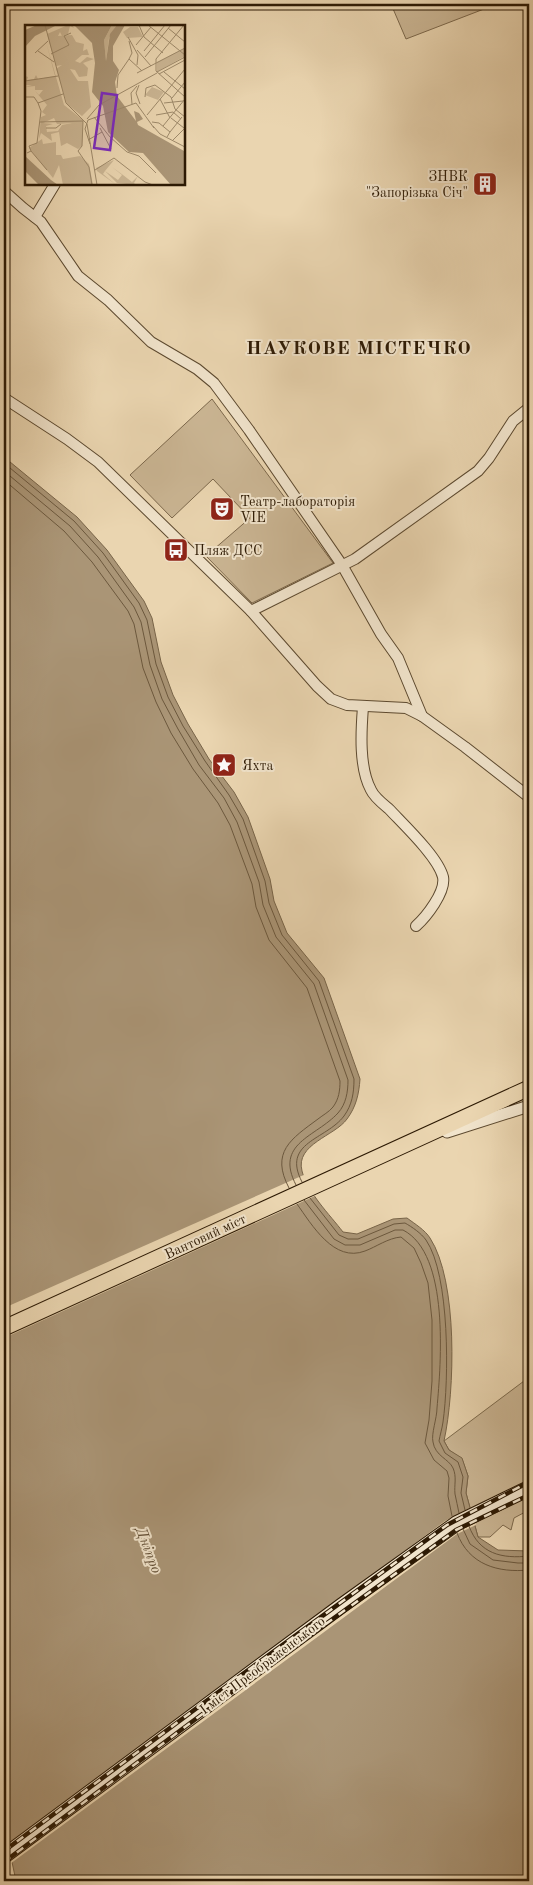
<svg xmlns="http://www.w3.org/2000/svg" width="533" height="1885" font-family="'Old Standard TT',serif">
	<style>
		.green { fill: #cab593; stroke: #7c684c }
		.water { fill: #aa9576; stroke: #786448 }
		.pier { fill: #ead5b0 }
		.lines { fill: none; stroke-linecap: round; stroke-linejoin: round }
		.shore { stroke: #6c583d; stroke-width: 1 }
		.minor-casing { stroke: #5c492f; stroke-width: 12 }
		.tertiary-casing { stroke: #5c492f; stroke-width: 13 }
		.secondary-casing { stroke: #2d1a04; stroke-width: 16 }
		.primary-casing { stroke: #2d1a04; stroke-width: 17 }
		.minor { stroke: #f1e4cc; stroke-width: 10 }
		.tertiary { stroke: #f1e4cc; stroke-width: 11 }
		.secondary { stroke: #f1e4cc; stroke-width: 14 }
		.primary { stroke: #ead5b0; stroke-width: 15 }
		.rail-casing { stroke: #2d1a04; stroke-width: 4.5 }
		.rail { stroke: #f1e4cc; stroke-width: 2.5; stroke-dasharray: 8; stroke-linecap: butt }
		.labels { text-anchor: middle; stroke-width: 4; stroke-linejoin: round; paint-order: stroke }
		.poi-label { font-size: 14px; fill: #2d1a04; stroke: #f1e4cc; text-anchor: start }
		.street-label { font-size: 14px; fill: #2d1a04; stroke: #f1e4cc }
		.water-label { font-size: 15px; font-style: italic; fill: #5f4b32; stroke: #f1e4cc }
		.district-label { font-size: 19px; font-weight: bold; letter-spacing: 1px; fill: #2d1a04; stroke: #f1e4cc }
		.inset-road { fill: none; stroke: #9e8a6b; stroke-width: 1 }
		.view { fill: #7b2cbf; fill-opacity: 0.15; stroke: #7b2cbf; stroke-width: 2.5 }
		.inset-edge { fill: none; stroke: #2d1a04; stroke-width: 2.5 }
	</style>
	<rect width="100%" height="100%" fill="#ead5b0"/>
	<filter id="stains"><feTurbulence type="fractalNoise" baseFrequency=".004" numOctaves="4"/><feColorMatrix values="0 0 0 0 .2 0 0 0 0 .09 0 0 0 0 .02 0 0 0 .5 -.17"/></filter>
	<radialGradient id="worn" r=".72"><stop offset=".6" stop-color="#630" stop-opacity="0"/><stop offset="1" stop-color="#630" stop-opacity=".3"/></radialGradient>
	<g class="green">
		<path d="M 391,4 L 497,4 L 406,39 Z"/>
		<path d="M 212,399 L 333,563 L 252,603 L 206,556 L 250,518 L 213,479 L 172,518 L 130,475 Z"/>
		<path d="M 524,1381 L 529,1381 L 529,1510 L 514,1518 L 511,1530 L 503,1525 L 490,1537 L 478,1537 L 466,1493 L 468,1476 L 462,1459 L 449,1450 L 444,1441 Z"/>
	</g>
	<path class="water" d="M 4,457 L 77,517 L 107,550 L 144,601 L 152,618 L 161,662 L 173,695 L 188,724 L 209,759 L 234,792 L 248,817 L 270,879 L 274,901 L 287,933 L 324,978 L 360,1079 C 359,1094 356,1107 347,1119 C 335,1136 295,1144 302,1171 C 307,1192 330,1215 343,1232 L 357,1234 L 393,1219 L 407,1218 C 415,1224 425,1230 430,1238 C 458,1281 455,1391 444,1441 L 449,1450 L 462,1458 L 468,1476 L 466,1493 L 478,1537 L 498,1550 L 529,1551 L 529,1881 L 16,1881 L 12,1862 L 4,1850 Z"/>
	<g class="pier">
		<path d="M 306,1174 L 317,1195 L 4,1338 L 4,1308 Z"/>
		<path d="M 472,1507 L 476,1525 L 457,1534 L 10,1864 L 4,1855 L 4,1847 L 445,1521 Z"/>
	</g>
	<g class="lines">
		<g class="shore">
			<path d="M 4,463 L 74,521 L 103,553 L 139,603 L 147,620 L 156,664 L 168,697 L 183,726 L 205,761 L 229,795 L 243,819 L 265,881 L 269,903 L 282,935 L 319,981 L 354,1079 C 354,1093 352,1105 344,1116 C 326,1140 281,1142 302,1182"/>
			<path d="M 4,471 L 70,526 L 98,557 L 134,607 L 141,622 L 150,665 L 162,699 L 178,729 L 199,765 L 224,798 L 237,822 L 259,882 L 263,905 L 276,937 L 314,984 L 348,1080 C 348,1092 346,1104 338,1113 C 316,1137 274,1143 296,1185"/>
			<path d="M 4,480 L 64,531 L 92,562 L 128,611 L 134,624 L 143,668 L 156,702 L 171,733 L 193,769 L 218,803 L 230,825 L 252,884 L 256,907 L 269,940 L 307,988 L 340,1081 C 340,1090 339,1099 333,1107 C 329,1112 323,1115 318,1119 C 291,1139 270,1152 289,1188"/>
			<path d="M 310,1198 L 339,1235 L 348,1239 L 358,1239 L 394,1224 L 405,1223 C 412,1227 421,1233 426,1240 C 450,1275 449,1380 443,1422 C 442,1429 440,1435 439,1441 L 445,1453 L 458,1462 L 463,1477 L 461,1493 L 465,1510"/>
			<path d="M 304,1200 L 334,1239 L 345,1245 L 360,1245 L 395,1230 L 403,1230 C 450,1254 441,1363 437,1408 C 437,1418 431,1434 433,1442 C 435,1456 449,1459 453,1468 C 457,1477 454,1485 455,1494 C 456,1500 458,1507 459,1513"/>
			<path d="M 297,1204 C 312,1225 334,1263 365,1251 C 376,1247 388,1238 401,1237 L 414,1248 L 421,1263 L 428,1283 L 432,1320 L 432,1381 L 429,1420 L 425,1443 L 434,1460 L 447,1471 L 449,1478 L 448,1496 L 452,1516"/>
			<path d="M 469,1526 C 479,1554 502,1559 529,1556"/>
			<path d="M 463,1529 L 470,1544 L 493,1560 L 518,1563 L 529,1563"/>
			<path d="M 457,1533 C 469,1565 498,1573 529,1570"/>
		</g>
		<defs>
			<g id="minor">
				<path d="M 4,191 L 23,208 L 41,222 L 78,276 L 108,300 L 151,342 L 197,369 L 214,383 L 249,430 L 342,565 L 381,634 L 398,658 L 422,716"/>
				<path d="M 35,217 L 55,184"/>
				<path d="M 4,398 L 67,439 L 98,462 L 251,611 L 317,686 L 331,699 L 347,705 L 406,708 L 422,716 L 465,747 L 529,797"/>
				<path d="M 251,611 L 355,559 L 478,471 L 489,458 L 513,421 L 529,408"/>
				<path d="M 363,707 C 361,732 359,768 371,790 C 374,797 383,804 389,809 C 404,825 438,857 443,877 C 446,892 426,917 416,926"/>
			</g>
			<path id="tertiary" d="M 447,1132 L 529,1106"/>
			<path id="secondary" d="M 4,1856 L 341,1606 L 457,1523 L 529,1488"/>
			<path id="primary" d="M 4,1328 L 529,1088"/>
		</defs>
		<use href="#minor" class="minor-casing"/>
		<use href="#tertiary" class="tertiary-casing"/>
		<use href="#secondary" class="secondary-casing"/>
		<use href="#primary" class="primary-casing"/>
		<use href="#minor" class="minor"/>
		<use href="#tertiary" class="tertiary"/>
		<use href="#secondary" class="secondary"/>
		<use href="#primary" class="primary"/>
		<defs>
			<g id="rail">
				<path d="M 4,1851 L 236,1679 L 447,1525 L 529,1482"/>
				<path d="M 4,1862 L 244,1683 L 456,1530 L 529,1495"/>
			</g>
		</defs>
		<use href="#rail" class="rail-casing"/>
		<use href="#rail" class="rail"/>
	</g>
	<defs>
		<symbol id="building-square" viewBox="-11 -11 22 22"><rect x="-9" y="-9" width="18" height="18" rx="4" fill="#8f2418" stroke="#f1e4cc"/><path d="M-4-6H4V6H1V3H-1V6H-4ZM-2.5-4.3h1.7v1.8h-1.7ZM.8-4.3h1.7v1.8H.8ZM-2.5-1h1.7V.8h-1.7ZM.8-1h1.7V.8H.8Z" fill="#fff"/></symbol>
		<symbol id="theatre-square" viewBox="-11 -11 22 22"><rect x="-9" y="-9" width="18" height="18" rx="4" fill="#8f2418" stroke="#f1e4cc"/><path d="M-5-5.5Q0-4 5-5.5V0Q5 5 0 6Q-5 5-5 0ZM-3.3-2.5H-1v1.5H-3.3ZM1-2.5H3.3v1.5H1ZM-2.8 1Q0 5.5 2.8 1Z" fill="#fff"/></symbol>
		<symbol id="bus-square" viewBox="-11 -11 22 22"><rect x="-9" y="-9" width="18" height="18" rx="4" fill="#8f2418" stroke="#f1e4cc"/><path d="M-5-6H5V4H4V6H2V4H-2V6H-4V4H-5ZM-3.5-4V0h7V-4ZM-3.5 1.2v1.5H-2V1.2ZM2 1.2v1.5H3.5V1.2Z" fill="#fff"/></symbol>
		<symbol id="sight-square" viewBox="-11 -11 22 22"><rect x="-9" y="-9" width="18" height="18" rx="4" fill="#8f2418" stroke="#f1e4cc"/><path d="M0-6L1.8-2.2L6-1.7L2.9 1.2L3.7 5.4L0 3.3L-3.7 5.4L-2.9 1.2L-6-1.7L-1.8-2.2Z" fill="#fff"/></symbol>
	</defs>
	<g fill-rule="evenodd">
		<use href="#building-square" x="471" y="170" width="28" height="28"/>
		<use href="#theatre-square" x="208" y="495" width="28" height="28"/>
		<use href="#bus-square" x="162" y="536" width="28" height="28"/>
		<use href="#sight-square" x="210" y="751" width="28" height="28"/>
	</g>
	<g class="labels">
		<g class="poi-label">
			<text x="468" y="181" text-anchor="end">ЗНВК<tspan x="468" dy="16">"Запорізька Січ"</tspan></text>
			<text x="240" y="506">Театр-лабораторія<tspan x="240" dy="16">VIE</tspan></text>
			<text x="194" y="555">Пляж ДСС</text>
			<text x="242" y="770">Яхта</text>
		</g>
		<g class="street-label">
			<text transform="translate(205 1236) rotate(-25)" y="5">Вантовий міст</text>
			<text transform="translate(262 1665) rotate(-37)" y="5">I міст Преображенського</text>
		</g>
		<g class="water-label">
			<text transform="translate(149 1550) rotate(69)" y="5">Дніпро</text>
		</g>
		<g class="district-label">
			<text x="359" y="354">НАУКОВЕ МІСТЕЧКО</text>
		</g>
	</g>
	<g transform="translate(25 25)">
		<rect width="160" height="160" fill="#ead5b0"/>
		<path d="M 43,0 L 47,0 L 49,3 L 45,1 L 43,9 L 37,11 L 35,7 L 33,11 L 47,10 L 51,17 L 59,19 L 58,26 L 62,24 L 64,30 L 57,30 L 50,36 L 55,38 L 62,32 L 69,34 L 58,38 L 63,43 L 62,51 L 54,52 L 50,45 L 45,44 L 53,56 L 63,56 L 66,82 L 57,91 L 42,79 L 31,44 L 37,40 L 31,41 L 22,9 ZM 87,0 L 92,0 L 84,13 L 81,37 L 79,15 ZM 105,2 L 113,2 L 118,12 L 102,13 L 98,7 ZM 21,17 L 39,80 L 58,95 L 57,121 L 53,124 L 42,118 L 36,121 L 34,107 L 26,109 L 27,116 L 16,108 L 14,114 L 16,92 L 21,90 L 17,87 L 22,80 L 10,66 L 14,70 L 18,65 L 10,65 L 10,61 L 0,62 L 7,60 L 0,60 L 0,51 L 3,52 L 2,55 L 9,54 L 11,50 L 13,54 L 30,51 ZM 29,93 L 32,99 L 47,98 L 37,100 L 33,106 L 22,107 L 21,101 L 28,99 L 18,98 ZM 160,23 L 160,31 L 132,47 L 132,37 ZM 127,62 L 139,67 L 133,75 L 120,70 ZM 17,114 L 18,119 L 31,117 L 31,130 L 36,130 L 38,134 L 55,131 L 64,139 L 68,160 L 38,160 L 34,140 L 28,153 L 4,123 ZM 89,135 L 80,146 L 93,155 L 97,150 L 87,142 L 98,150 L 103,143 L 98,150 L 107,157 L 113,151 L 109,158 L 111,160 L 92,158 L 80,146 L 78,149 L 90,159 L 72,146 L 71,143 Z" fill="#cab593" fill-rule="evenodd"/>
		<path d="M 12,0 L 32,0 L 10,11 L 0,22 L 0,5 ZM 49,0 L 87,0 L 79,15 L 81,36 L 85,9 L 92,0 L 100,0 L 88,21 L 88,36 L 94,45 L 90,57 L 92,71 L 111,96 L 109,86 L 114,88 L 118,94 L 112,97 L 113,100 L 159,126 L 160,160 L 146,160 L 118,128 L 104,127 L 83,107 L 78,81 L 67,67 L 70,38 L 67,18 ZM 0,131 L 26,155 L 33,160 L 14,160 L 0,146 Z" fill="#aa9576"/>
		<path class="inset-road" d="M 20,0 L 41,78 L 62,99 L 72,160M 114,0 L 119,12 L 138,28M 123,0 L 160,30M 159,0 L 131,34 L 131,46 L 160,72M 143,3 L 160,17M 103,12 L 113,30 L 112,40M 104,16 L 107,28 L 104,34 L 117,46M 111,20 L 126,2M 112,25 L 126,41M 13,26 L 29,37M 119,26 L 140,0M 10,28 L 23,16M 26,29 L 44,20 L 39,11 L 46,8M 120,32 L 146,0M 132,47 L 160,32M 139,47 L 160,64M 112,48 L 160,23M 134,49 L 160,35M 0,56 L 33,51M 114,60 L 111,68 L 115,79M 92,63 L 93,50 L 104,34M 0,72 L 9,72 L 13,78M 120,72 L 121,63 L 130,60 L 146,72 L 150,84 L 160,92M 147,73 L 160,57M 135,74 L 145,93M 139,78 L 158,76M 107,79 L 106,68 L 112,61M 122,90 L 160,44M 131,90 L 148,87 L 156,94M 69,92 L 85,112 L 102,127 L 114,131 L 131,148M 146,93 L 159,103M 62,94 L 74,80 L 132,48M 58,96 L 57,121 L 53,126 L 64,142 L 67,160M 15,97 L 58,96M 127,97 L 134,98 L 145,107 L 142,112M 128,101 L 135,109 L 160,122M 138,101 L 160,74M 21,103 L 31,103 L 36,99M 75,103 L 86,124M 145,107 L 157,92M 63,115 L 77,107M 148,115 L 160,103M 65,119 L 60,104 L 63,95 L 111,78 L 129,103M 6,126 L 22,145M 2,128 L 6,126 L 4,121 L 12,118 L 16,86 L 13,78 L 38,69M 70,145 L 89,133 L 120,157 L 128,160"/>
		<path class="view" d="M 77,68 L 92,70 L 85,125 L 69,123 Z"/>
		<rect width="160" height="160" class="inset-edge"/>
	</g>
	<rect width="533" height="1885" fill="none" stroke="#ead5b0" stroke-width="20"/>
	<rect x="5" y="5" width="523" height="1875" fill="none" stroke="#2d1a04" stroke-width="2.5"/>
	<rect x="10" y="10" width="513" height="1865" fill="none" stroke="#2d1a04"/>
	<rect width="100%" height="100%" filter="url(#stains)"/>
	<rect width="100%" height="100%" fill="url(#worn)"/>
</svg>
